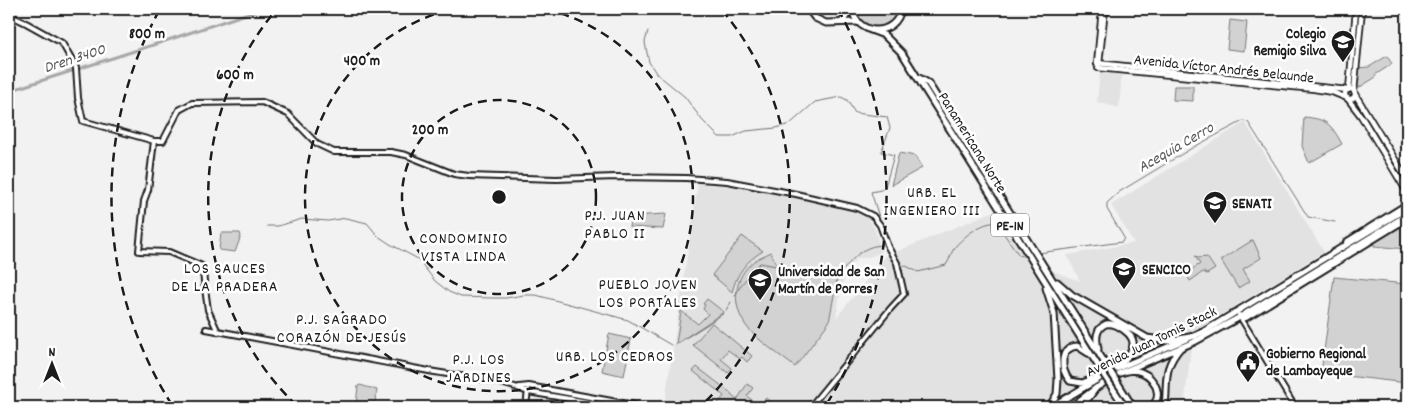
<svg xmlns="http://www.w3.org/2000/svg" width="1416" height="416" font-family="Dekko,sans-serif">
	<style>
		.built { fill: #e2e2e2 }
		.green { fill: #d2d2d2; stroke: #777 }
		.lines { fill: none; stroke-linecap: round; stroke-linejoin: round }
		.stream { stroke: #707070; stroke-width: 1 }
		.canal { stroke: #a8a8a8; stroke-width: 3 }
		.tertiary-casing { stroke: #1c1c1c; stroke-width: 8 }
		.secondary-casing { stroke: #1c1c1c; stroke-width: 8 }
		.primary-casing { stroke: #1c1c1c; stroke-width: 9 }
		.trunk-casing { stroke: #1c1c1c; stroke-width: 9 }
		.tertiary { stroke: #fff; stroke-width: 4 }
		.secondary { stroke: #fff; stroke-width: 4.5 }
		.primary { stroke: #fff; stroke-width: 5 }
		.trunk { stroke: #fff; stroke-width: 5 }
		.trunk-bridge-casing { stroke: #1c1c1c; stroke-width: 9; stroke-linecap: butt }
		.trunk-bridge { stroke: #fff; stroke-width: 5 }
		.ring { fill: none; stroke: #1c1c1c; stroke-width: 2.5; stroke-dasharray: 9 6 }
		.labels { text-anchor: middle; stroke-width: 5; stroke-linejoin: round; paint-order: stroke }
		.shield { fill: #fff; stroke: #606060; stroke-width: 1 }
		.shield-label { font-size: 14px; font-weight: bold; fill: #1c1c1c }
		.poi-label { font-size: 15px; font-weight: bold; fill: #1c1c1c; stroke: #fff; text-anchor: start }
		.street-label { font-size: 15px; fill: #1c1c1c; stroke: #fff }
		.water-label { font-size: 16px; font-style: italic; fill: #5b5b5b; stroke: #fff }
		.neighbourhood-label { font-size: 16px; letter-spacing: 1px; fill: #1c1c1c; stroke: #fff }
		.centre { fill: #1c1c1c; stroke: #fff; stroke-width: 2.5 }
		.ring-label { font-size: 15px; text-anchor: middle; font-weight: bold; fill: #1c1c1c; stroke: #fff; stroke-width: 5; stroke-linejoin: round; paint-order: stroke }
	</style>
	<rect width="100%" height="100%" fill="#f2f2f2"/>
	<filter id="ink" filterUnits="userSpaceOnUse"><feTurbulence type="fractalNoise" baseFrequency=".02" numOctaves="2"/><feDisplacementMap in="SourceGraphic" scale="10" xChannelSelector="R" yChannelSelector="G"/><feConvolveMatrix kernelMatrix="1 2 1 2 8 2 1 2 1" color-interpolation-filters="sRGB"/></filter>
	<g filter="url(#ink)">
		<g class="built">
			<path d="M 1100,70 L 1122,72 L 1119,108 L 1097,102 Z"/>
			<path d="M 1245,122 L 1324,252 L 1193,332 L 1184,407 L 664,407 L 698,184 L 731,186 L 851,208 L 865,215 L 874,227 L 882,252 L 866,258 L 857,258 L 848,268 L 841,288 L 836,318 L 886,256 L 1004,207 L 1053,271 L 1080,281 L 1067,255 L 1134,243 L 1111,205 Z"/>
		</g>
		<g class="green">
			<path d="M 853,9 L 900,9 L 894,22 L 878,29 L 861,23 Z"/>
			<path d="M 1230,20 L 1247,22 L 1244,51 L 1227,49 Z"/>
			<path d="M 1387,56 L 1392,64 L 1375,75 L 1376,77 L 1357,89 L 1358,68 L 1369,67 Z"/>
			<path d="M 1174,86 L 1193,86 L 1193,101 L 1173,100 Z"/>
			<path d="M 1304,117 C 1327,119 1331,124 1342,144 L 1309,163 L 1302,146 Z"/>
			<path d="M 899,153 L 915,156 L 922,168 L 891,185 Z"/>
			<path d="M 666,214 L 663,229 L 629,227 L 631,216 Z"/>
			<path d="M 1407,222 L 1407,249 L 1374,246 L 1374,241 Z"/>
			<path d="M 221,233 L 240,233 L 241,236 L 235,252 L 219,250 Z"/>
			<path d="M 742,236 L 763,251 C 746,261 737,273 732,292 L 712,275 Z"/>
			<path d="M 1253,240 L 1261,258 L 1243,269 L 1250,281 L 1238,288 L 1221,260 Z"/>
			<path d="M 771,252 L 776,264 L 837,279 L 829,322 L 795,367 C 782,357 756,339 747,327 C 731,306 733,277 754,261 C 759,257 766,255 771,252 Z"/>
			<path d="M 1195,256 L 1198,258 L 1207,257 L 1215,269 L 1207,274 L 1203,272 L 1190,281 L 1186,273 L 1200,264 Z"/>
			<path d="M 1334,277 L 1407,284 L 1407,383 L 1321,373 Z"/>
			<path d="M 707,299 L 724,312 L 676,344 L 681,311 L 698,324 L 708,314 L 703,309 L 705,305 L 703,304 Z"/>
			<path d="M 712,323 L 752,356 L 747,362 L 742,357 L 740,359 L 728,350 L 721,359 L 732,368 L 728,373 L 693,345 Z"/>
			<path d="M 609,334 L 631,339 L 624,376 L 602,371 Z"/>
			<path d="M 697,367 L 731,393 L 731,395 L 737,400 L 747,384 L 753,388 L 747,396 L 759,406 L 766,398 L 774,405 L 772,407 L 715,407 L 724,396 L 693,371 Z"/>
			<path d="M 360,385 L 377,390 L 374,407 L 356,405 L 358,386 Z"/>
		</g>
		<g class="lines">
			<g class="stream">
				<path d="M 648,31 L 645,42 L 646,48 L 649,62 L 656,73 L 685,97 L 702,120 L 719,137 L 732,137 L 746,131 L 776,128 L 790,124 L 815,102 L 841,97 L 847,100 L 855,113 L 887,117 L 890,128 L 881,152 L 894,155 L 885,187 L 881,190 L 871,192 L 881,223"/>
				<path d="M 267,226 L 278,226 L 302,219 L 328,221 L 346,218 L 367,223 L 378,236 L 390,244 L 418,259 L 435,281 L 449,292 L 461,297 L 492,298 L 506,298 L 524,295 L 536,295 L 628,320 L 671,345"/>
				<path d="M 1038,253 L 1122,242 L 1124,238 L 1123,236 L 1107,209 L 1107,203 L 1119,192 L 1192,148 L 1243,121 L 1248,122 L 1308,217 L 1335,222"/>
				<path d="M 904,265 L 918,272 L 946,265 C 950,260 951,252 955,247 C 963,237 983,221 996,223 L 1019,255 L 1026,257"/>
				<path d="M 735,296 L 741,285 L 760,263 L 837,277 C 852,261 860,245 884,245"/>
				<path d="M 726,310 L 731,302"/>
				<path d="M 676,344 L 708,324 L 724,313"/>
			</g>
			<path class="canal" d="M 9,91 L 150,46 L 261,9"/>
			<defs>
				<g id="tertiary">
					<path d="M 9,15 L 26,23 L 62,43 L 76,68 L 78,98 L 83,121 L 154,141 L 148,190 L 144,201 L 139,251 L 169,252 L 202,266 L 208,310 L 218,332"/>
					<path d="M 154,141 L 163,141 L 179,110 L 192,103 L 262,102 L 288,114 L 317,144 L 334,152 L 391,152 L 406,155 L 454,174 L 469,176 L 556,179 L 616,177 L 686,178 L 727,181 L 796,194 L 857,208 L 873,216 L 880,225 L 888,247 L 897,263 L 904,294 L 891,308 L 810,407"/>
					<path d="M 1346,242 L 1407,204"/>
					<path d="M 1239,315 L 1295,407"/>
					<path d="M 1240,317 L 1246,318 L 1407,219"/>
					<path d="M 206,329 C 279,342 351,356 424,370 C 457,377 497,378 528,392 L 617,407"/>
					<path d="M 519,387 L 529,386 L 645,407"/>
					<path d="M 526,407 L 528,390"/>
				</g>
				<g id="secondary">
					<path d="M 1097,63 L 1348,90"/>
					<path d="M 1097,64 L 1102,9"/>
					<path d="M 1099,64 L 1105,9"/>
					<path d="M 1098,68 L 1314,89 L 1332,92 L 1347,98"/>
					<path d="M 1349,89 L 1356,9"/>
					<circle cx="1350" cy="94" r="5"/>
					<path d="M 1354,92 L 1362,9"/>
					<path d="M 1355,94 L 1407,179"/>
					<path d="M 1348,99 L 1361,116 L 1407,192"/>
				</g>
				<g id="primary">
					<path d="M 808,9 L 815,18 L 826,23 L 858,22"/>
					<path d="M 842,22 L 851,9"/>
					<path d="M 1116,369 L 1203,332 L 1407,208"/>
					<path d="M 1051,407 L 1100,378"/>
					<path d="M 1071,407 L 1096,388 L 1120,373 L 1194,342 L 1240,317 L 1407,215"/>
				</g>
				<g id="trunk">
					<path d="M 852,9 C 857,37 896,37 901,9"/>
					<path d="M 868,29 L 884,35 L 902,53 L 1102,372"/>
					<path d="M 919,78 L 928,83 L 1108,368"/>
					<path d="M 1057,282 L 1072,295 L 1147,338 L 1168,341 L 1195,336"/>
					<path d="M 1046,288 L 1054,313 L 1058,380 L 1057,394 L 1049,407"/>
					<path d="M 1098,349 C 1096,339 1095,329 1106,324 C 1113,323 1119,326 1124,330 C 1144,344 1127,358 1115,369"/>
					<path d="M 1088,353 L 1077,346 C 1059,348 1060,369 1070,381 L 1082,383 L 1107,374"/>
					<path d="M 1120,373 C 1127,371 1134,369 1141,372 C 1155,377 1165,398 1150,407"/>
					<path d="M 1119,385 L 1133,407"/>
					<path d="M 1113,389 L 1125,407"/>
					<path d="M 1085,407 L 1087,400 L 1096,388"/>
					<path d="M 1165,407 C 1168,380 1162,369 1181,347"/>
				</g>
			</defs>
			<use href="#tertiary" class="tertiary-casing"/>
			<use href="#secondary" class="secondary-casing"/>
			<use href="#primary" class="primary-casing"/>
			<use href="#trunk" class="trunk-casing"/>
			<use href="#tertiary" class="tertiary"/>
			<use href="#secondary" class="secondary"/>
			<use href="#primary" class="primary"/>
			<use href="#trunk" class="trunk"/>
			<defs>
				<g id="trunk-bridge">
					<path d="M 1108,368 L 1119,385"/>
					<path d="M 1102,372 L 1113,389"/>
				</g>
			</defs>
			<use href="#trunk-bridge" class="trunk-bridge-casing"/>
			<use href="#trunk-bridge" class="trunk-bridge"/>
		</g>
	</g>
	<g class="ring">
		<circle cx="499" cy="197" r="97"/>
		<path d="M546 9A194 194 0 1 1 452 9"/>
		<path d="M297 406A291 291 0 0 1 276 10M722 10A291 291 0 0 1 701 406"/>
		<path d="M172 405A388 388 0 0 1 160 9M838 9A388 388 0 0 1 826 405"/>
	</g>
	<defs>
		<symbol id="university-pin" viewBox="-11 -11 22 30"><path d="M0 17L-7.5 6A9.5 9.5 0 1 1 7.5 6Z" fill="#1c1c1c" stroke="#fff"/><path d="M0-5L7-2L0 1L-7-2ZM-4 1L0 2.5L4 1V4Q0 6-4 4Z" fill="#fff"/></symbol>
		<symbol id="civic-pin" viewBox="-11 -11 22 30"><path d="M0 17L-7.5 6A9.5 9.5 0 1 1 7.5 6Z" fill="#1c1c1c" stroke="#fff"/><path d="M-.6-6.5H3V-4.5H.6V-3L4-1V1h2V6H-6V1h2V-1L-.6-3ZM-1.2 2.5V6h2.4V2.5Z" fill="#fff"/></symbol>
	</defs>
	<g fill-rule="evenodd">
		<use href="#university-pin" x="1329" y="28" width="28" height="38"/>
		<use href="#university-pin" x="1201" y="189" width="28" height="38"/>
		<use href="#university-pin" x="1110" y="255" width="28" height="38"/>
		<use href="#university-pin" x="746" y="266" width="28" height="38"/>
		<use href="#civic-pin" x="1234" y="348" width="28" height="38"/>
	</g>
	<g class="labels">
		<rect class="shield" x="991" y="213.5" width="38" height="23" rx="4"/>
		<g class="shield-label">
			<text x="1010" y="230">PE-1N</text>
		</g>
		<g class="poi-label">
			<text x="1326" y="38" text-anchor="end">Colegio<tspan x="1326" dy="17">Remigio Silva</tspan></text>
			<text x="1232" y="208">SENATI</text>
			<text x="1142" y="274">SENCICO</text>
			<text x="778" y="276">Universidad de San<tspan x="778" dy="17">Martín de Porres</tspan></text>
			<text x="1266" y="358">Gobierno Regional<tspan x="1266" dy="17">de Lambayeque</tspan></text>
		</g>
		<g class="street-label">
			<text transform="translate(1224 68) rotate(6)" y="5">Avenida Víctor Andrés Belaunde</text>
			<text transform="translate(973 142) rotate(58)" y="5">Panamericana Norte</text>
			<text transform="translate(1151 341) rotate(-26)" y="5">Avenida Juan Tomis Stack</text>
		</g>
		<g class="water-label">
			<text transform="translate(74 57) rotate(-18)" y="6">Dren 3400</text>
			<text transform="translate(1175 146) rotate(-30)" y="6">Acequia Cerro</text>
		</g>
		<g class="neighbourhood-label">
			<text x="932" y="197">URB. EL<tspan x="932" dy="18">INGENIERO III</tspan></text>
			<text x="615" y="220">P.J. JUAN<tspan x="615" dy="18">PABLO II</tspan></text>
			<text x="464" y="243">CONDOMINIO<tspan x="464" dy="18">VISTA LINDA</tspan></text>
			<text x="225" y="273">LOS SAUCES<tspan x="225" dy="18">DE LA PRADERA</tspan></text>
			<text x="648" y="289">PUEBLO JOVEN<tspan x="648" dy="18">LOS PORTALES</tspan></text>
			<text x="342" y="324">P.J. SAGRADO<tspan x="342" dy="18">CORAZÓN DE JESÚS</tspan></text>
			<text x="615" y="361">URB. LOS CEDROS</text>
			<text x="479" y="364">P.J. LOS<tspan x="479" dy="18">JARDINES</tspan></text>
		</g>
	</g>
	<circle cx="499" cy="197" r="8" class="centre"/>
	<g class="ring-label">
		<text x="147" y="38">800 m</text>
		<text x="362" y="65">400 m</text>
		<text x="235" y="79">600 m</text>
		<text x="430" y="134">200 m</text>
	</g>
	<rect width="1416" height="416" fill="none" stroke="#fff" stroke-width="30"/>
	<rect x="15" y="15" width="1386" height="386" fill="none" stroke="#1c1c1c" stroke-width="2" filter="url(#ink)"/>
	<g transform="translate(52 364)" stroke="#ffffff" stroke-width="4" paint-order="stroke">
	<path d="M0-4L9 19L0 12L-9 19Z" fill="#1c1c1c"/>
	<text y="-8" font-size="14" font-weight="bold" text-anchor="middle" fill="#1c1c1c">N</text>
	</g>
</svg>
